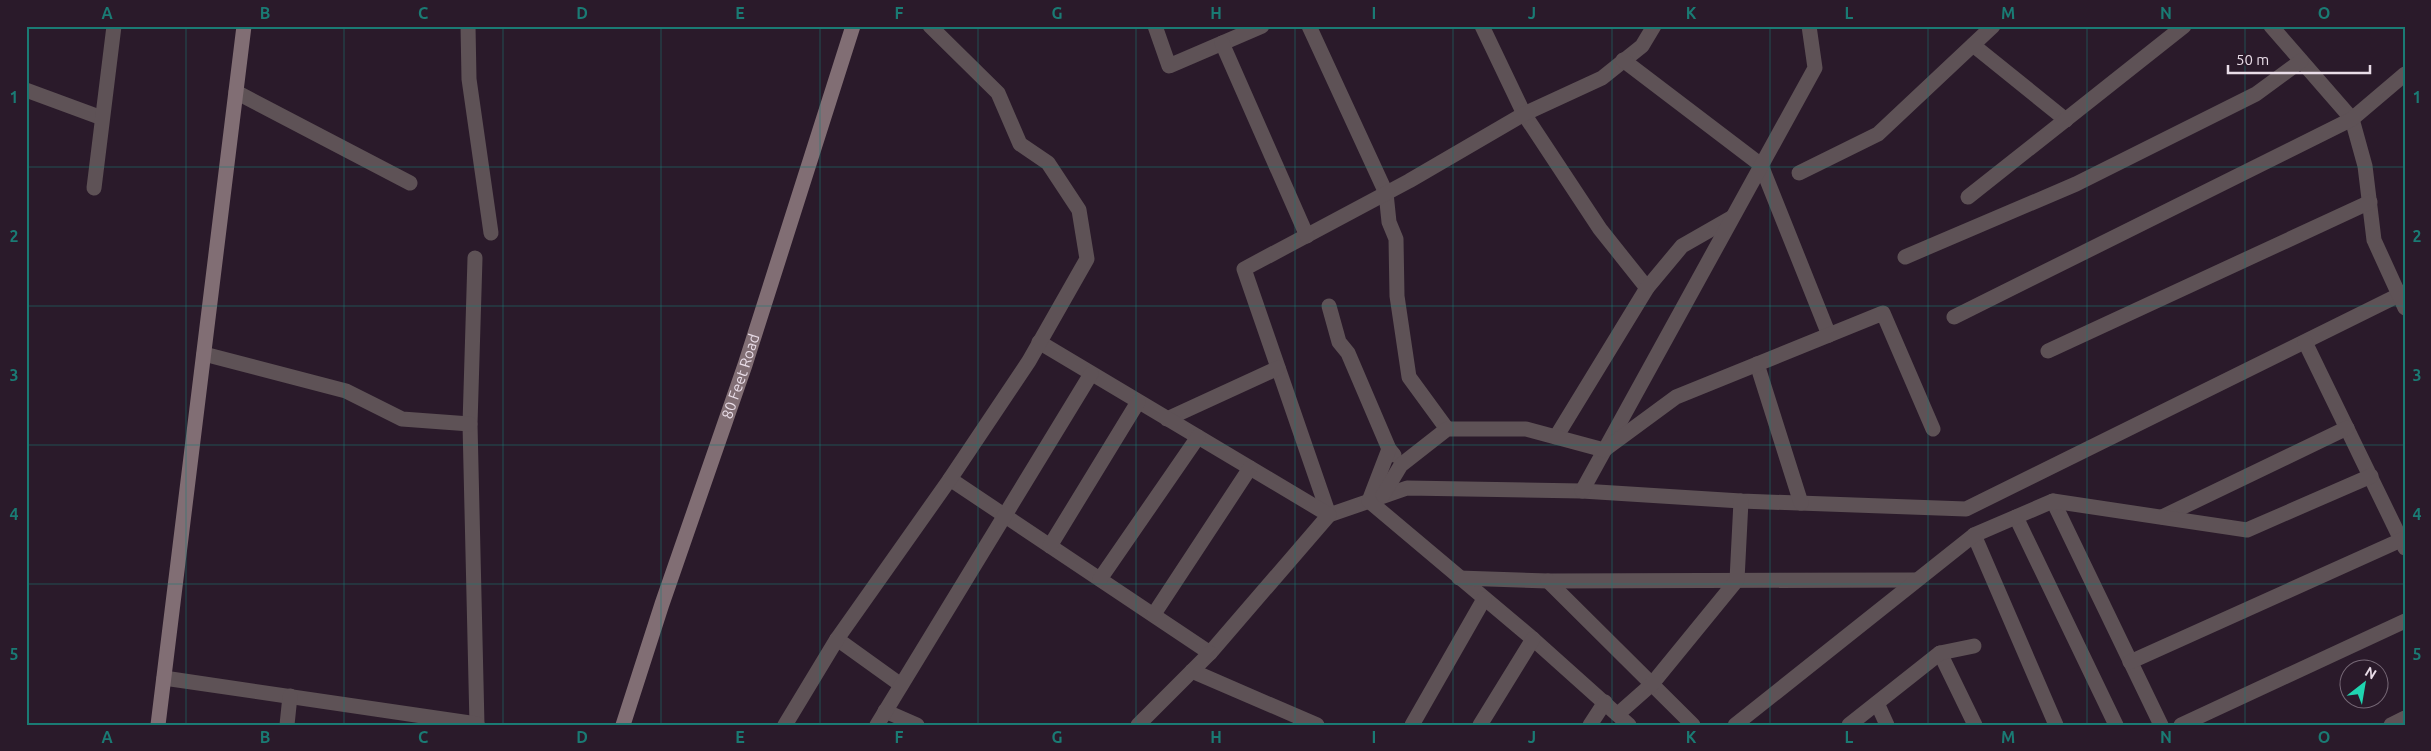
<svg xmlns="http://www.w3.org/2000/svg" width="2431" height="751" font-family="Ubuntu,sans-serif">
	<style>
		.lines { fill: none; stroke-linecap: round; stroke-linejoin: round }
		.street { stroke: #5e5256; stroke-width: 15 }
		.secondary { stroke: #816e74; stroke-width: 15 }
		.grid { fill: none; stroke: #1a7b74; stroke-width: 1; stroke-opacity: 0.55 }
		.labels { text-anchor: middle; stroke-width: 4; stroke-linejoin: round; paint-order: stroke }
		.street-label { font-size: 15px; fill: #e9dde8; stroke: #2a1a2a }
		.neatline { fill: none; stroke: #1a7b74; stroke-width: 2 }
		.grid-label { font-size: 16px; text-anchor: middle; font-weight: bold; fill: #1a7b74 }
	</style>
	<rect width="100%" height="100%" fill="#2a1a2a"/>
	<g class="lines">
		<g class="street">
			<path d="M 468,26 L 469,79 L 491,233"/>
			<path d="M 1155,26 L 1169,66 L 1262,26"/>
			<path d="M 1309,26 L 1386,193 L 1389,222 L 1396,239 L 1397,296 L 1409,377 L 1447,429"/>
			<path d="M 1482,26 L 1524,114 L 1600,229 L 1647,288"/>
			<path d="M 1654,26 L 1642,46 L 1602,78 L 1524,114 L 1409,181 L 1244,269 L 1329,515 L 1407,488 L 1582,491 L 1741,501 L 1966,509 L 2405,292"/>
			<path d="M 2271,26 L 2352,119 L 2365,166 L 2374,240 L 2405,308"/>
			<path d="M 1222,43 L 1307,236"/>
			<path d="M 1973,45 L 2066,120"/>
			<path d="M 1623,60 L 1761,165 L 1829,335"/>
			<path d="M 26,90 L 102,118"/>
			<path d="M 236,92 L 410,183"/>
			<path d="M 1799,173 L 1878,134 L 1993,26"/>
			<path d="M 94,188 L 114,26"/>
			<path d="M 1968,197 L 2184,26"/>
			<path d="M 1905,257 L 2076,184 L 2256,94 L 2301,61"/>
			<path d="M 475,258 L 470,424 L 477,725"/>
			<path d="M 1329,306 L 1339,342 L 1348,353 L 1389,449 L 1394,455"/>
			<path d="M 1954,317 L 2352,119 L 2405,74"/>
			<path d="M 2305,342 L 2405,548"/>
			<path d="M 2048,351 L 2370,202"/>
			<path d="M 204,354 L 346,391 L 402,419 L 470,424"/>
			<path d="M 1757,364 L 1801,503"/>
			<path d="M 1167,419 L 1278,368"/>
			<path d="M 1556,437 L 1647,288 L 1682,246 L 1731,218"/>
			<path d="M 1389,449 L 1369,501 L 1533,639 L 1629,725"/>
			<path d="M 950,479 L 1210,653 L 1329,515 L 1039,342"/>
			<path d="M 1582,491 L 1815,68 L 1809,26"/>
			<path d="M 1383,495 L 1401,465 L 1447,429 L 1526,429 L 1604,450 L 1676,397 L 1883,313 L 1933,429"/>
			<path d="M 2053,501 L 2161,725"/>
			<path d="M 2016,517 L 2116,725"/>
			<path d="M 2162,517 L 2347,428"/>
			<path d="M 1974,535 L 2056,725"/>
			<path d="M 1050,546 L 1138,402"/>
			<path d="M 1459,578 L 1548,581 L 1916,580"/>
			<path d="M 1100,579 L 1198,437"/>
			<path d="M 1548,581 L 1693,725"/>
			<path d="M 1154,614 L 1250,468"/>
			<path d="M 837,639 L 901,685"/>
			<path d="M 1940,653 L 1975,725"/>
			<path d="M 2130,662 L 2401,540"/>
			<path d="M 1192,671 L 1317,725"/>
			<path d="M 164,678 L 477,724"/>
			<path d="M 1877,703 L 1887,725"/>
			<path d="M 885,711 L 917,725"/>
			<path d="M 1618,714 L 1652,684 L 1737,580 L 1741,501"/>
			<path d="M 287,725 L 290,696"/>
			<path d="M 785,725 L 837,639 L 950,479 L 1029,361 L 1087,259 L 1079,210 L 1048,163 L 1020,144 L 998,93 L 930,26"/>
			<path d="M 877,725 L 1091,374"/>
			<path d="M 1138,725 L 1210,653"/>
			<path d="M 1412,725 L 1484,599"/>
			<path d="M 1480,725 L 1533,639"/>
			<path d="M 1590,725 L 1605,702"/>
			<path d="M 1735,725 L 1974,535 L 2053,501 L 2247,530 L 2371,476"/>
			<path d="M 1849,725 L 1940,653 L 1974,646"/>
			<path d="M 2181,725 L 2405,621"/>
			<path d="M 2391,725 L 2405,718"/>
		</g>
		<g class="secondary">
			<path d="M 158,725 L 244,26"/>
			<path id="s1" d="M 623,725 L 662,604 L 745,365 L 853,26"/>
		</g>
	</g>
	<path class="grid" d="M 186,26 L 186,725M 344,26 L 344,725M 503,26 L 503,725M 661,26 L 661,725M 820,26 L 820,725M 978,26 L 978,725M 1136,26 L 1136,725M 1295,26 L 1295,725M 1453,26 L 1453,725M 1612,26 L 1612,725M 1770,26 L 1770,725M 1928,26 L 1928,725M 2087,26 L 2087,725M 2245,26 L 2245,725M 26,167 L 2405,167M 26,306 L 2405,306M 26,445 L 2405,445M 26,584 L 2405,584"/>
	<g class="labels">
		<g class="street-label">
			<text dy="5" stroke="none"><textPath href="#s1" startOffset="368">80 Feet Road</textPath></text>
		</g>
	</g>
	<rect width="2431" height="751" fill="none" stroke="#2a1a2a" stroke-width="55"/>
	<g transform="translate(2364 684) rotate(31)"><circle r="24" fill="#2a1a2a" stroke="#766876"/>
	<path d="M0-4L9 19L0 12L-9 19Z" fill="#1fd5b0"/>
	<text y="-8" font-size="14" font-weight="bold" text-anchor="middle" fill="#e9dde8">N</text>
	</g>
	<path d="M2228 65v8h142v-8" fill="none" stroke="#e9dde8" stroke-width="2.5"/>
	<text x="2236" y="65" font-size="15" fill="#e9dde8" stroke="#2a1a2a" stroke-width="4" paint-order="stroke">50 m</text>
	<rect x="28" y="28" width="2376" height="696" class="neatline"/>
	<g class="grid-label">
		<text x="107" y="19">A</text>
		<text x="265" y="19">B</text>
		<text x="423" y="19">C</text>
		<text x="582" y="19">D</text>
		<text x="740" y="19">E</text>
		<text x="899" y="19">F</text>
		<text x="1057" y="19">G</text>
		<text x="1216" y="19">H</text>
		<text x="1374" y="19">I</text>
		<text x="1532" y="19">J</text>
		<text x="1691" y="19">K</text>
		<text x="1849" y="19">L</text>
		<text x="2008" y="19">M</text>
		<text x="2166" y="19">N</text>
		<text x="2324" y="19">O</text>
		<text x="14" y="103">1</text>
		<text x="2417" y="103">1</text>
		<text x="14" y="242">2</text>
		<text x="2417" y="242">2</text>
		<text x="14" y="381">3</text>
		<text x="2417" y="381">3</text>
		<text x="14" y="520">4</text>
		<text x="2417" y="520">4</text>
		<text x="14" y="660">5</text>
		<text x="2417" y="660">5</text>
		<text x="107" y="743">A</text>
		<text x="265" y="743">B</text>
		<text x="423" y="743">C</text>
		<text x="582" y="743">D</text>
		<text x="740" y="743">E</text>
		<text x="899" y="743">F</text>
		<text x="1057" y="743">G</text>
		<text x="1216" y="743">H</text>
		<text x="1374" y="743">I</text>
		<text x="1532" y="743">J</text>
		<text x="1691" y="743">K</text>
		<text x="1849" y="743">L</text>
		<text x="2008" y="743">M</text>
		<text x="2166" y="743">N</text>
		<text x="2324" y="743">O</text>
	</g>
</svg>
